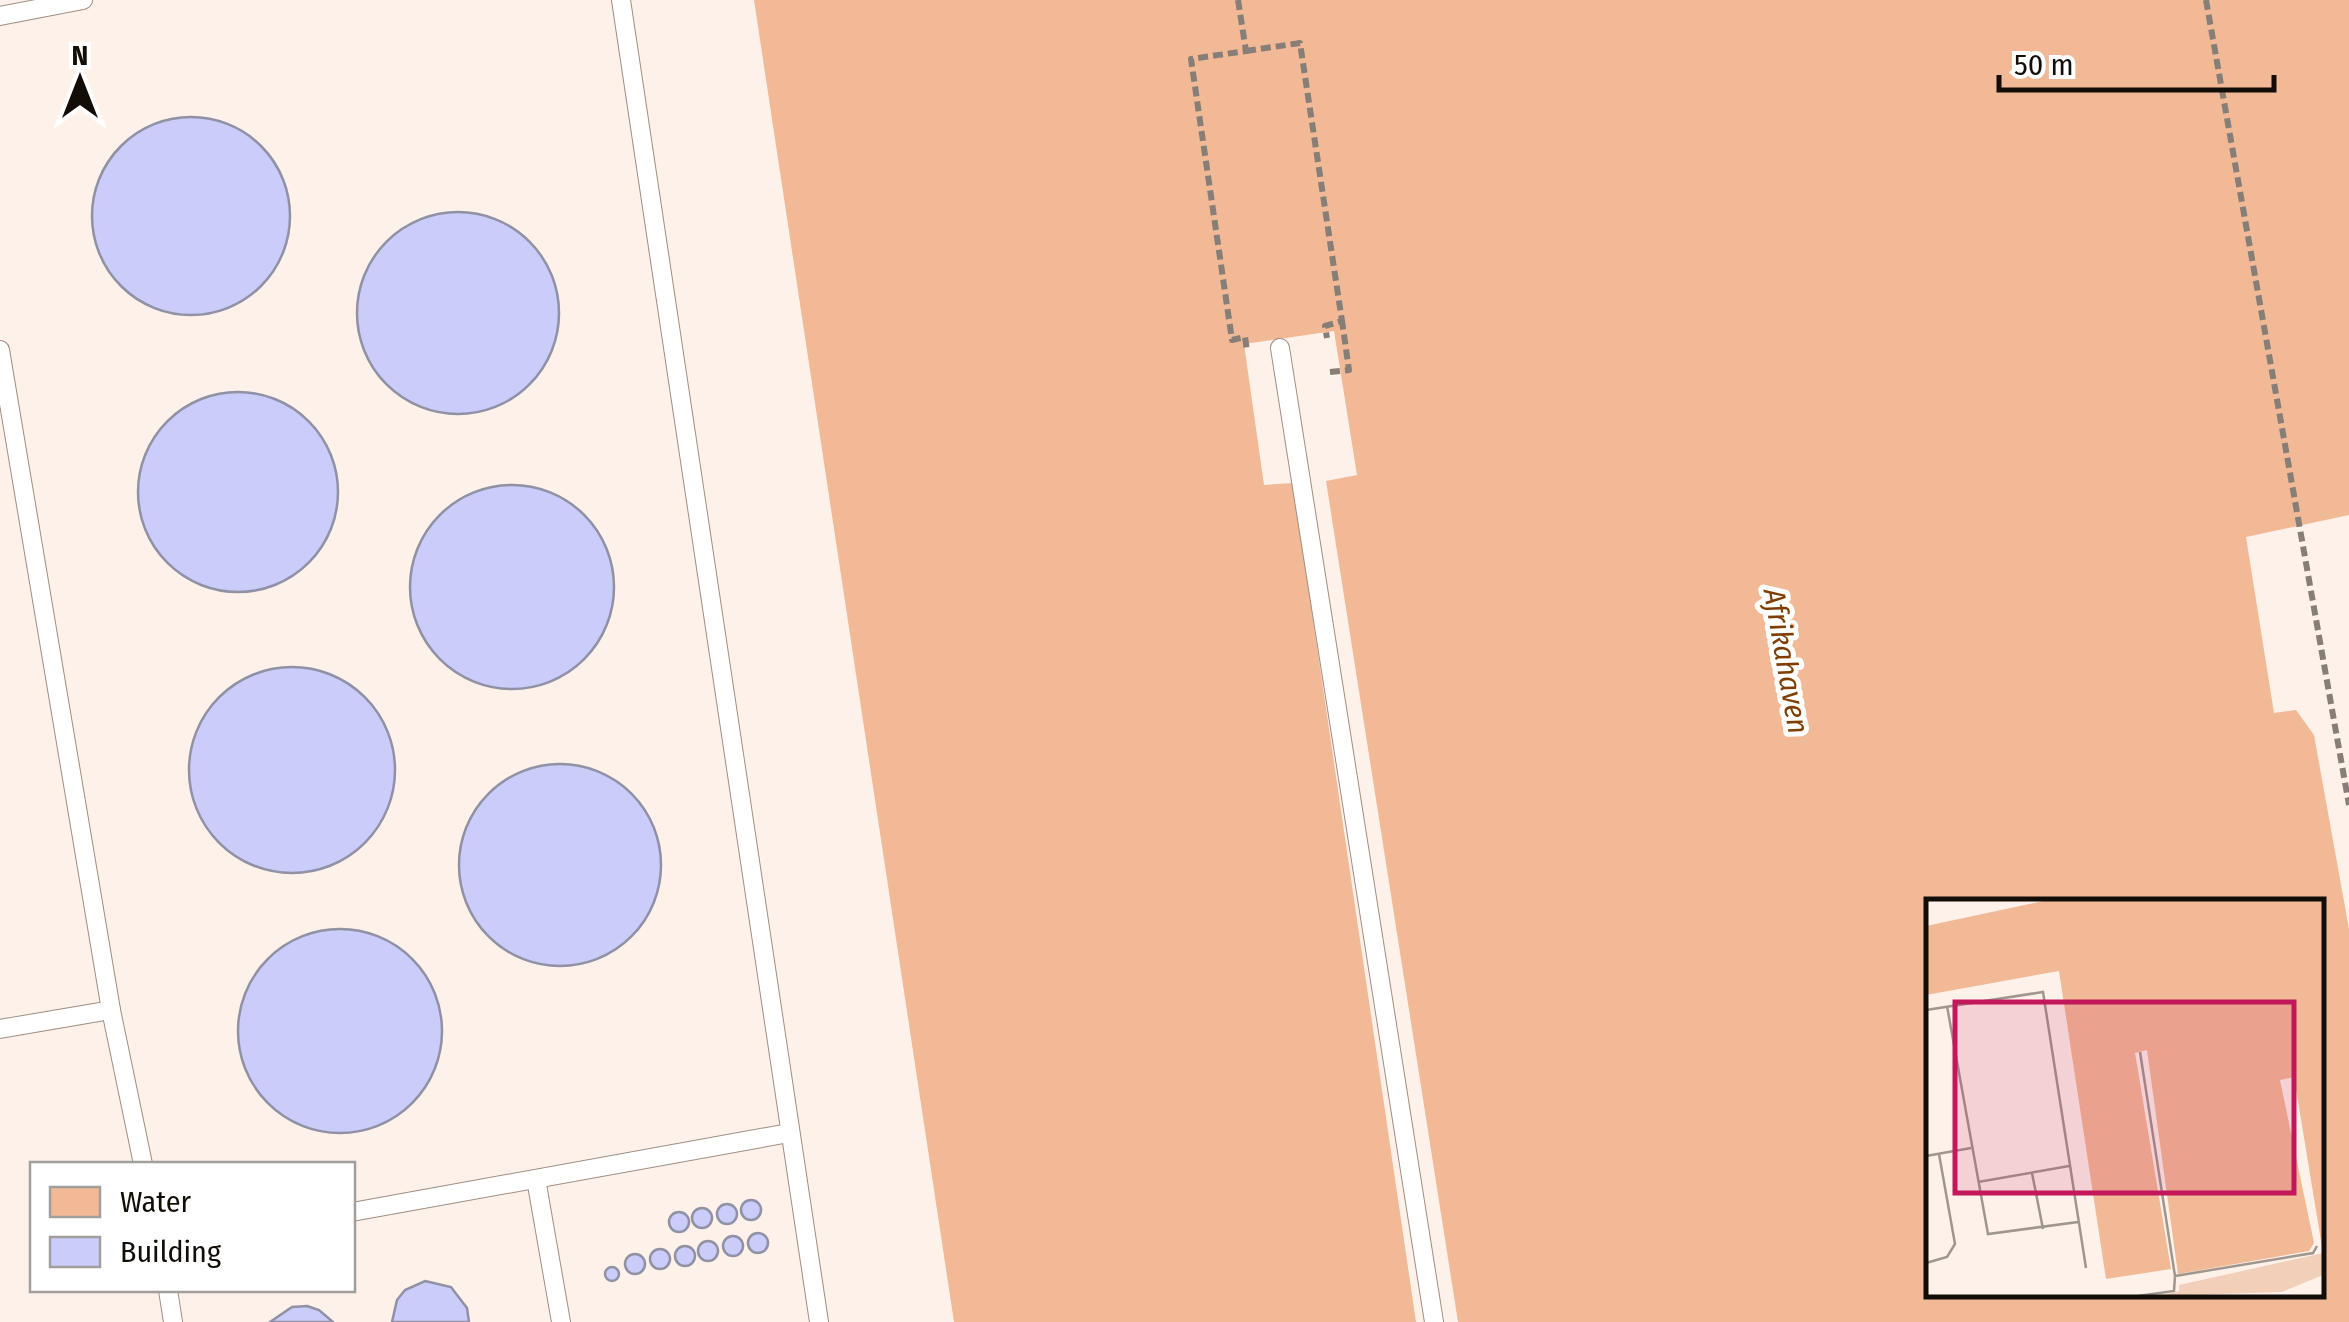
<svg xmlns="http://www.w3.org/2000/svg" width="2349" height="1322" font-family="'Fira Sans Condensed',sans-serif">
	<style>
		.water { fill: #f1b996; fill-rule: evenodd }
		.building { fill: #caccfa; stroke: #9091a4; stroke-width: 2.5 }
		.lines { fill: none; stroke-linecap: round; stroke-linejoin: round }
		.lane-casing { stroke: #a08d81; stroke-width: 20 }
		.path { stroke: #877e78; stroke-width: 6; stroke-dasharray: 10 5; stroke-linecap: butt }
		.lane { stroke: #fff; stroke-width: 18 }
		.labels { text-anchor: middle; stroke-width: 10; stroke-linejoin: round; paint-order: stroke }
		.water-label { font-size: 30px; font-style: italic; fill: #7f3e01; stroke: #fff }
		.inset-road { fill: none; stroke: #9f968f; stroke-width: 2.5 }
		.view { fill: #c2185b; fill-opacity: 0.15; stroke: #c2185b; stroke-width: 5 }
		.inset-edge { fill: none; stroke: #130d08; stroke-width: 5 }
	</style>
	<rect width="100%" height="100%" fill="#fdf1e9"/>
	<path class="water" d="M 754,0 L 2349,0 L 2349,515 L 2246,537 L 2274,713 L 2296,710 L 2314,735 L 2349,929 L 2349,1322 L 1458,1322 L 1326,481 L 1357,475 L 1334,331 L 1244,344 L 1264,485 L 1293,483 L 1416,1322 L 954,1322 ZM 1929,902 L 2322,902 L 2322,1294 L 1929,1294 Z"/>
	<g class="building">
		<circle cx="191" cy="216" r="99"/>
		<circle cx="458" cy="313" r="101"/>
		<circle cx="238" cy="492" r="100"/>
		<circle cx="512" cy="587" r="102"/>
		<circle cx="292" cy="770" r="103"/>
		<circle cx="560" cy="865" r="101"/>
		<circle cx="340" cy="1031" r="102"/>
		<circle cx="751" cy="1210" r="10"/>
		<circle cx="727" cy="1214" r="10"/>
		<circle cx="702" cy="1218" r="10"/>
		<circle cx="679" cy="1222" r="10"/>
		<circle cx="758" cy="1243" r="10"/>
		<circle cx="733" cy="1246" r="10"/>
		<circle cx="708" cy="1251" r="10"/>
		<circle cx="685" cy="1256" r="10"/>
		<circle cx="660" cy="1259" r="10"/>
		<circle cx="635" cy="1264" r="10"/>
		<circle cx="612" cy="1274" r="7"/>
		<path d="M 425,1281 L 451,1287 L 467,1308 L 469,1322 L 392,1322 L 397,1300 L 405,1290 Z"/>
		<path d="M 307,1306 L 319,1310 L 333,1322 L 270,1322 L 292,1307 Z"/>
	</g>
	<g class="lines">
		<defs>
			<g id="lane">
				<path d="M 621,0 L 819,1322"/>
				<path d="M 0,16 L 83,0"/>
				<path d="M 1280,348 L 1434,1322"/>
				<path d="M 0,350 L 111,1010 L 143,1164"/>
				<path d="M 0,1029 L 111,1010"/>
				<path d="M 536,1179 L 561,1322"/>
				<path d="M 352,1212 L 789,1133"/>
				<path d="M 168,1290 L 173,1322"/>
			</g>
		</defs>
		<use href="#lane" class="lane-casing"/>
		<g class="path">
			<path d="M 1238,0 L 1246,51 L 1191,59 L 1232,340 L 1245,337 L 1247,351"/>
			<path d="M 2206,0 L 2349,805"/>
			<path d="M 1246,51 L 1300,43 L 1342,321 L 1325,326 L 1327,338"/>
			<path d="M 1330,372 L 1349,370 L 1342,321"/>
		</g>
		<use href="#lane" class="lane"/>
	</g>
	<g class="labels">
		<g class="water-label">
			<text transform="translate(1786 661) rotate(80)" y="10">Afrikahaven</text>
		</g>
	</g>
	<g transform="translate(1926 899)">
		<rect width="398" height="398" fill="#fdf1e9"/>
		<path d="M 397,354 L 397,376 L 356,393 L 232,397 L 253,392 L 253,386 Z" fill="#f2cfb9"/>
		<path d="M 127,0 L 397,0 L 397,354 L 368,178 L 354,181 L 388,344 L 383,352 L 252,375 L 221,151 L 209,154 L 245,370 L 180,380 L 133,72 L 0,96 L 0,27 Z" fill="#f1b996"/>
		<path class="inset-road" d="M 21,107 L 62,335 L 152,323M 0,111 L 117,93 L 160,369M 214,153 L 249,377 L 387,354 L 391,347M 0,257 L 45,249M 106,274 L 117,330M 52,283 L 143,267M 0,364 L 21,358 L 29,345 L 13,255M 212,397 L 248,392 L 249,377"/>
		<path class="view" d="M 29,103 L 368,103 L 368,294 L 29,294 Z"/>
		<rect width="398" height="398" class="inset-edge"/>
	</g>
	<rect x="30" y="1162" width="325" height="130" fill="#ffffff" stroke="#a19e9c" stroke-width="2.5"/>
	<rect x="50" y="1187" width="50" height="30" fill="#f1b996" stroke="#a19e9c" stroke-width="2.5"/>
	<text x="120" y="1212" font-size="30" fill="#130d08">Water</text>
	<rect x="50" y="1237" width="50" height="30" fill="#caccfa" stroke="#a19e9c" stroke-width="2.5"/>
	<text x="120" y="1262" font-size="30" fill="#130d08">Building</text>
	<g transform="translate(80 80)" stroke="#ffffff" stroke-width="8" paint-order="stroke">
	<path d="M0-8L18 38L0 25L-18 38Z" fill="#130d08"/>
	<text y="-15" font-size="28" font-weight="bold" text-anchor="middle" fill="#130d08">N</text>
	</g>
	<path d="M1999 75v15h275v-15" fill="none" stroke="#130d08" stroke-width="5"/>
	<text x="2014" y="75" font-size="30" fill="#130d08" stroke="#ffffff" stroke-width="8" paint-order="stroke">50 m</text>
</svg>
